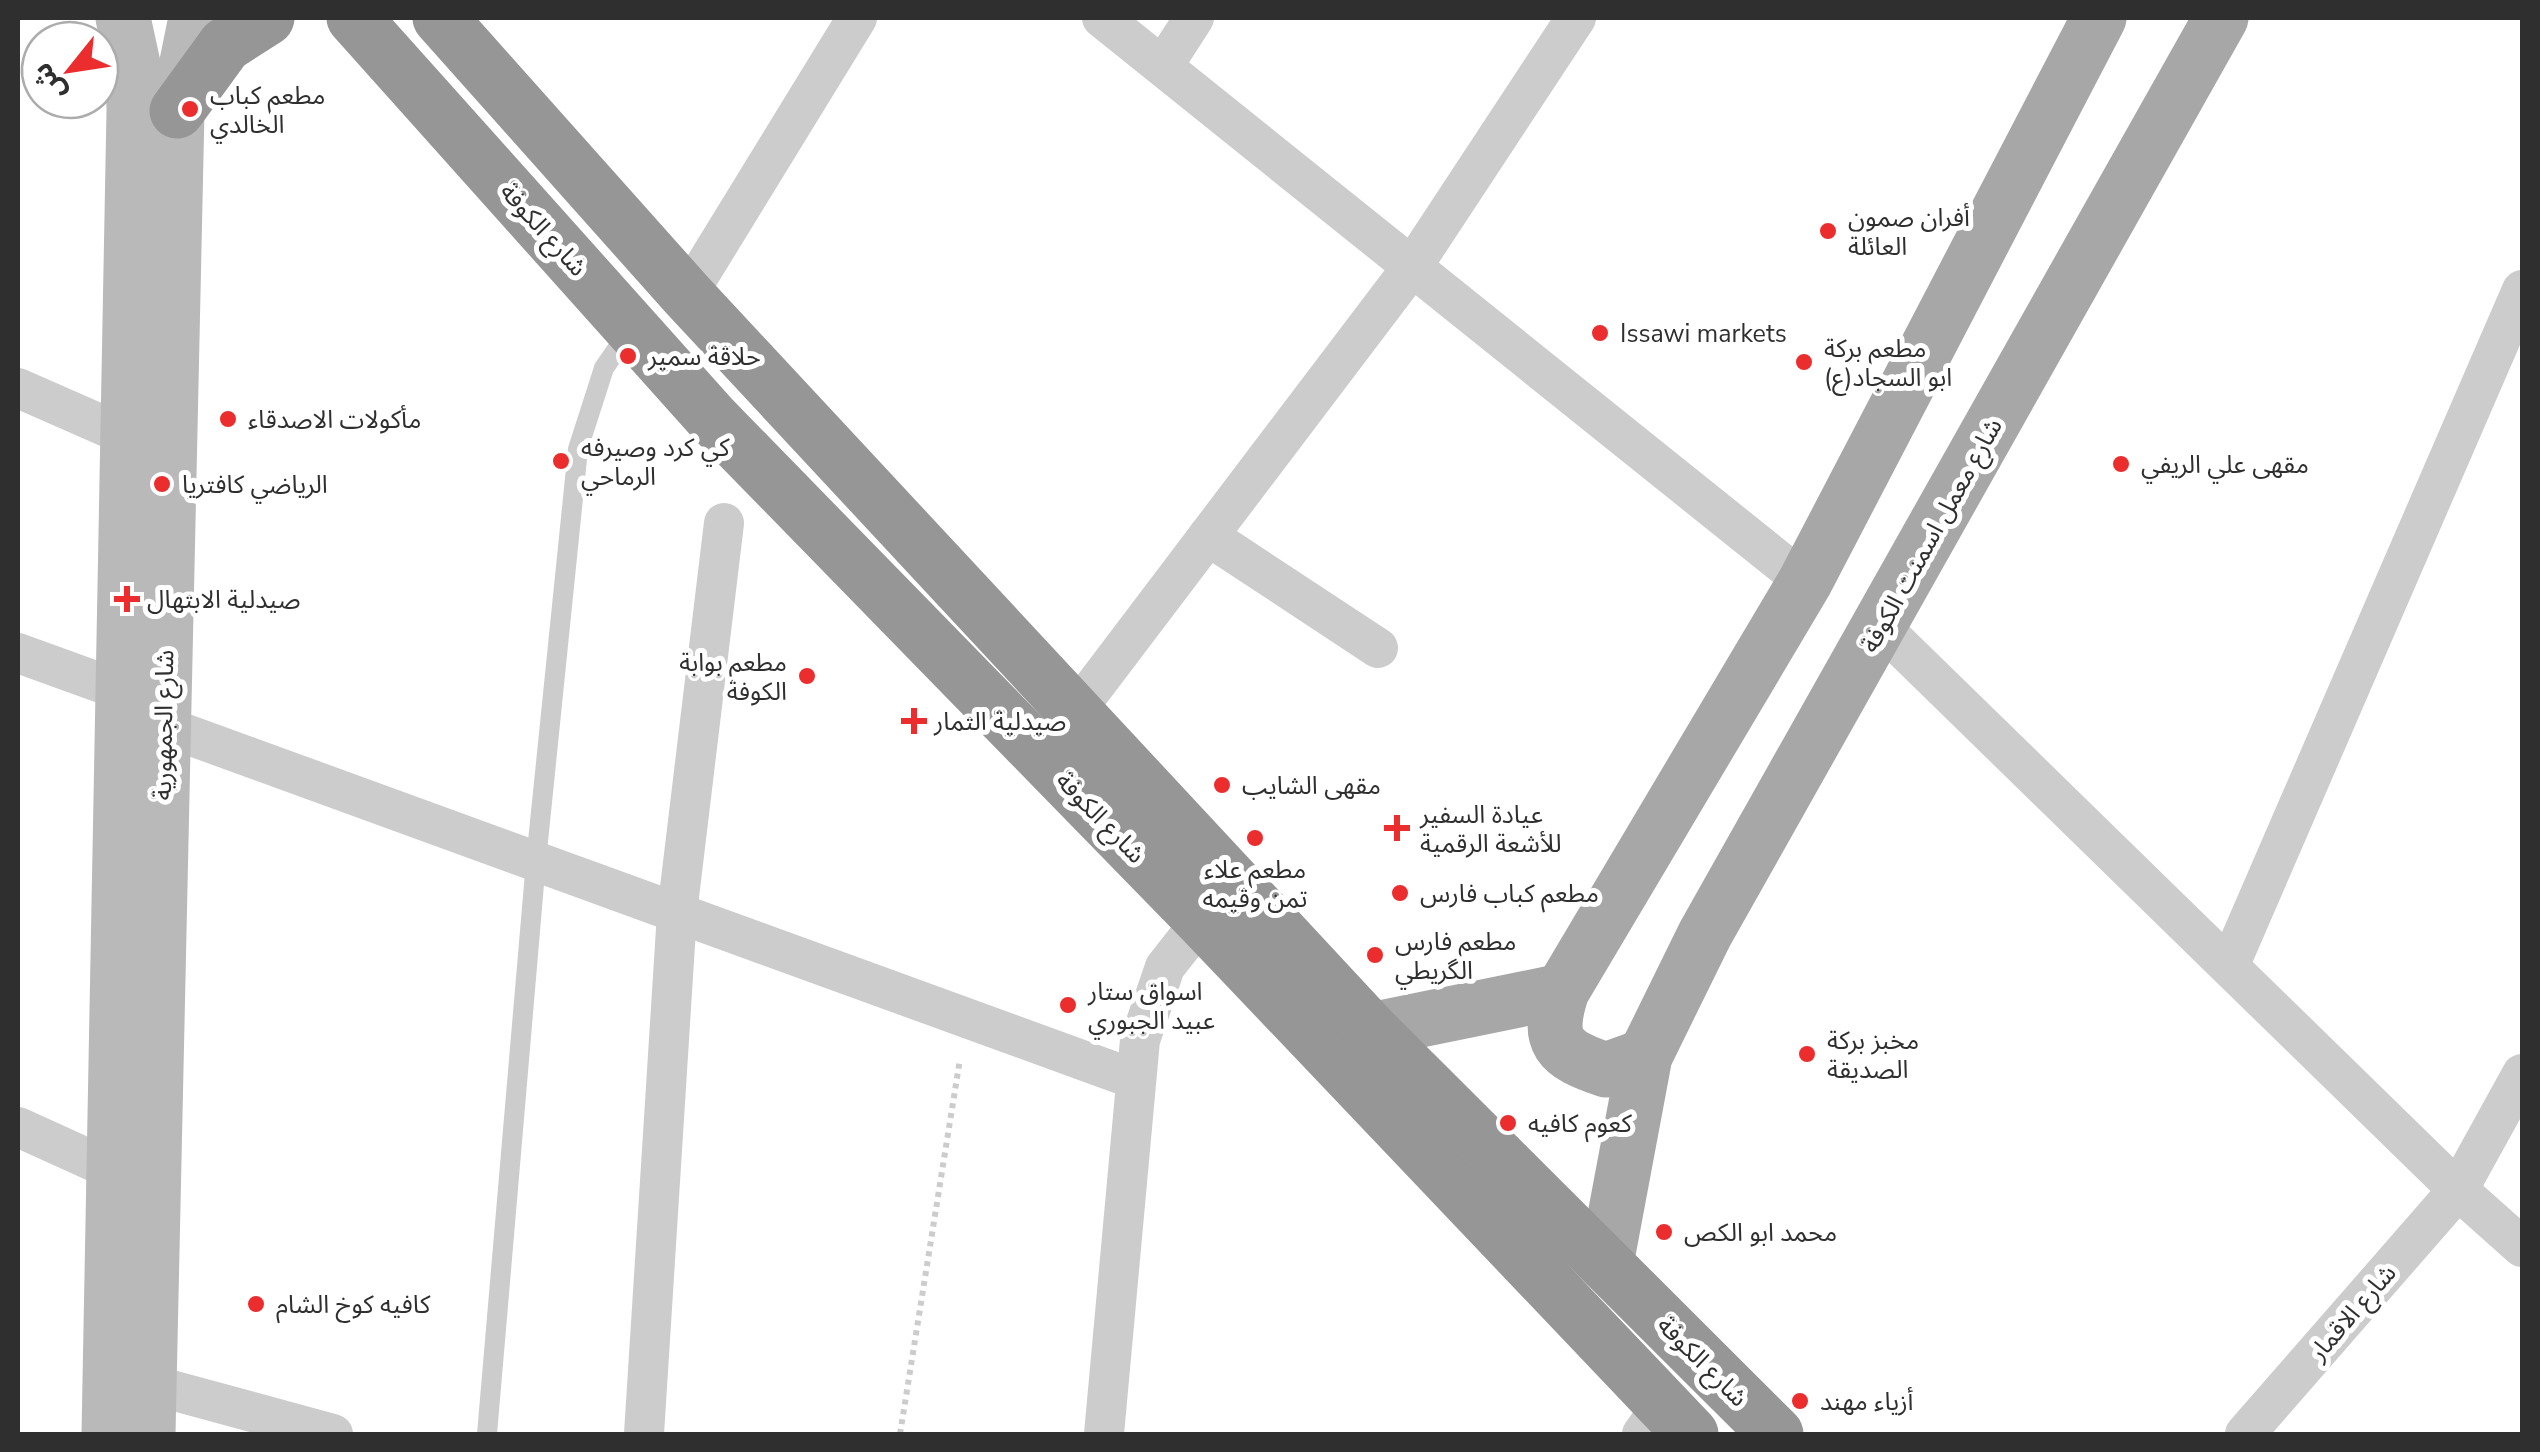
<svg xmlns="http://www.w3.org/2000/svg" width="2540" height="1452" font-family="'Nunito Sans','Noto Sans Arabic',sans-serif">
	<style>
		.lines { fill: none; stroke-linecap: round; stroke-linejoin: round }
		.path { stroke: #ccc; stroke-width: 6; stroke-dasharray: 5 5; stroke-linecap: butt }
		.lane { stroke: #ccc; stroke-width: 20 }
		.street { stroke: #ccc; stroke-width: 40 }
		.secondary { stroke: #b9b9b9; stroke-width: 55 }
		.primary { stroke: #a7a7a7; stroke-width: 55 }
		.highway { stroke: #969696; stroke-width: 55 }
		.poi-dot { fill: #eb2d2e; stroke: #fff; stroke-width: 4 }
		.labels { text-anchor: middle; stroke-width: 10; stroke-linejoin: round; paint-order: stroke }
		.poi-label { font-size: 25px; fill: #2f2f2f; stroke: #fff; text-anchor: start }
		.street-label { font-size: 25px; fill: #2f2f2f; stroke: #fff }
	</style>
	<rect width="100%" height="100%" fill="#fff"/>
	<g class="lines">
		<path class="path" d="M 900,1434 L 960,1059"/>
		<path class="lane" d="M 487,1434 L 536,861 L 578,449 L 604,368 L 631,329"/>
		<g class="street">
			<path d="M 1102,18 L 1805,582"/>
			<path d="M 1163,66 L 1194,18"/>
			<path d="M 687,295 L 857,18"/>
			<path d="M 18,388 L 125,435"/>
			<path d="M 1208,536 L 1378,648"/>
			<path d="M 1880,626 L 2458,1190 L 2522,1247"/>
			<path d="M 18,653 L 123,691"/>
			<path d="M 1074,713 L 1412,267 L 1576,18"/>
			<path d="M 164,726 L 1134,1079"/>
			<path d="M 2230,964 L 2522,290"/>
			<path d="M 18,1127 L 115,1171"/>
			<path d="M 149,1384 L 333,1434"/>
			<path d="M 644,1434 L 677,913 L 724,523"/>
			<path d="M 1104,1434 L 1140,1040 L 1165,967 L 1202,920"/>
			<path d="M 1642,1434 L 1662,1406"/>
			<path d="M 2245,1434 L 2458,1190 L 2522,1074"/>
		</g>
		<g class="secondary">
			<path d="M 109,1434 L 134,110 L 133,64 L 123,18"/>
			<path d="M 148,1434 L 177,111 L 196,18"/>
		</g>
		<g class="primary">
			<path d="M 1371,1030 L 1562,991"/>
			<path d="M 1645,1056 L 1606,1070 C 1559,1054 1545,1043 1562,991 L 1805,582 L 2099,18"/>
			<path d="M 1606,1264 L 1645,1056 L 1705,934 L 2221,18"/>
		</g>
		<g class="highway">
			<path d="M 354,18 L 713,419 L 1202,920 L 1691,1434"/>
			<path d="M 440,18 L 687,295 L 1371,1030 L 1776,1434"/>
			<path d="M 177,111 L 225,45 L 267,18"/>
		</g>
	</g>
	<g class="poi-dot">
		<circle cx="190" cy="109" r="10"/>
		<circle cx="1828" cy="231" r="10"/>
		<circle cx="1600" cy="333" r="10"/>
		<circle cx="628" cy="356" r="10"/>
		<circle cx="1804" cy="362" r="10"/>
		<circle cx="228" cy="419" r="10"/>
		<circle cx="561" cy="461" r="10"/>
		<circle cx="2121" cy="464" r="10"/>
		<circle cx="162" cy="484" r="10"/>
		<path d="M122 584h10v10h10v10h-10v10h-10v-10h-10v-10h10z"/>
		<circle cx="807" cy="676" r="10"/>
		<path d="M909 706h10v10h10v10h-10v10h-10v-10h-10v-10h10z"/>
		<circle cx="1222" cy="785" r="10"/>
		<path d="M1392 813h10v10h10v10h-10v10h-10v-10h-10v-10h10z"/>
		<circle cx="1255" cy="838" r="10"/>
		<circle cx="1400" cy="893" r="10"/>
		<circle cx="1375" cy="955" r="10"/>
		<circle cx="1068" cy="1005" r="10"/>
		<circle cx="1807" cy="1054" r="10"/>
		<circle cx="1508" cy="1123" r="10"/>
		<circle cx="1664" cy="1232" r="10"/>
		<circle cx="256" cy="1304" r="10"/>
		<circle cx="1800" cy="1401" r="10"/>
	</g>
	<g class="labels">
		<g class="poi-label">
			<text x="210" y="104">مطعم كباب<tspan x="210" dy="29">الخالدي</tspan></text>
			<text x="1848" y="226">أفران صمون<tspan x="1848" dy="29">العائلة</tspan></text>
			<text x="1620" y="342">Issawi markets</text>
			<text x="1824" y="357">مطعم بركة<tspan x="1824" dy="29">ابو السجاد(ع)</tspan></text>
			<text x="648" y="365">حلاقة سمير</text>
			<text x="248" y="428">مأكولات الاصدقاء</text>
			<text x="581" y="456">كي كرد وصيرفه<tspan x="581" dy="29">الرماحي</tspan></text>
			<text x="2141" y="473">مقهى علي الريفي</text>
			<text x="182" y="493">الرياضي كافتريا</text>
			<text x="147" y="608">صيدلية الابتهال</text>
			<text x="787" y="671" text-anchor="end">مطعم بوابة<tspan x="787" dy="29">الكوفة</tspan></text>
			<text x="934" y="730">صيدلية التمار</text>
			<text x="1242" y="794">مقهى الشايب</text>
			<text x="1420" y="823">عيادة السفير<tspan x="1420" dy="29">للأشعة الرقمية</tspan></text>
			<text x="1255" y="878" text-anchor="middle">مطعم علاء<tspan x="1255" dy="29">تمن وقيمه</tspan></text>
			<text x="1420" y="902">مطعم كباب فارس</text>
			<text x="1395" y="950">مطعم فارس<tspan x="1395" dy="29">الگريطي</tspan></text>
			<text x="1088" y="1000">اسواق ستار<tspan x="1088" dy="29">عبيد الجبوري</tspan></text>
			<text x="1827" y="1049">مخبز بركة<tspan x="1827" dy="29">الصديقة</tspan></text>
			<text x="1528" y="1132">كعوم كافيه</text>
			<text x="1684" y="1241">محمد ابو الكص</text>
			<text x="276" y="1313">كافيه كوخ الشام</text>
			<text x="1820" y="1410">أزياء مهند</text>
		</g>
		<g class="street-label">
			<text transform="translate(544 229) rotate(48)" y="9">شارع الكوفة</text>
			<text transform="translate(1931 535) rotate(-61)" y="9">شارع معمل اسمنت الكوفة</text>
			<text transform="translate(163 725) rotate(-89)" y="9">شارع الجمهورية</text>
			<text transform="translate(1101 817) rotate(46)" y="9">شارع الكوفة</text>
			<text transform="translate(2352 1312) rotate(-49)" y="9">شارع الاقمار</text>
			<text transform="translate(1703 1361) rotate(45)" y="9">شارع الكوفة</text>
		</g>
	</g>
	<rect width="2540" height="1452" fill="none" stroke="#2f2f2f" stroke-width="40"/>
	<g transform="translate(70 70) rotate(240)"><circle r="48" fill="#ffffff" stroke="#acacac" stroke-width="2.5"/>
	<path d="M0-8L18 38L0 25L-18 38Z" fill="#eb2d2e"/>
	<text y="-15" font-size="28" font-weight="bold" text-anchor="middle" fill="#2f2f2f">ش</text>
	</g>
</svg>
